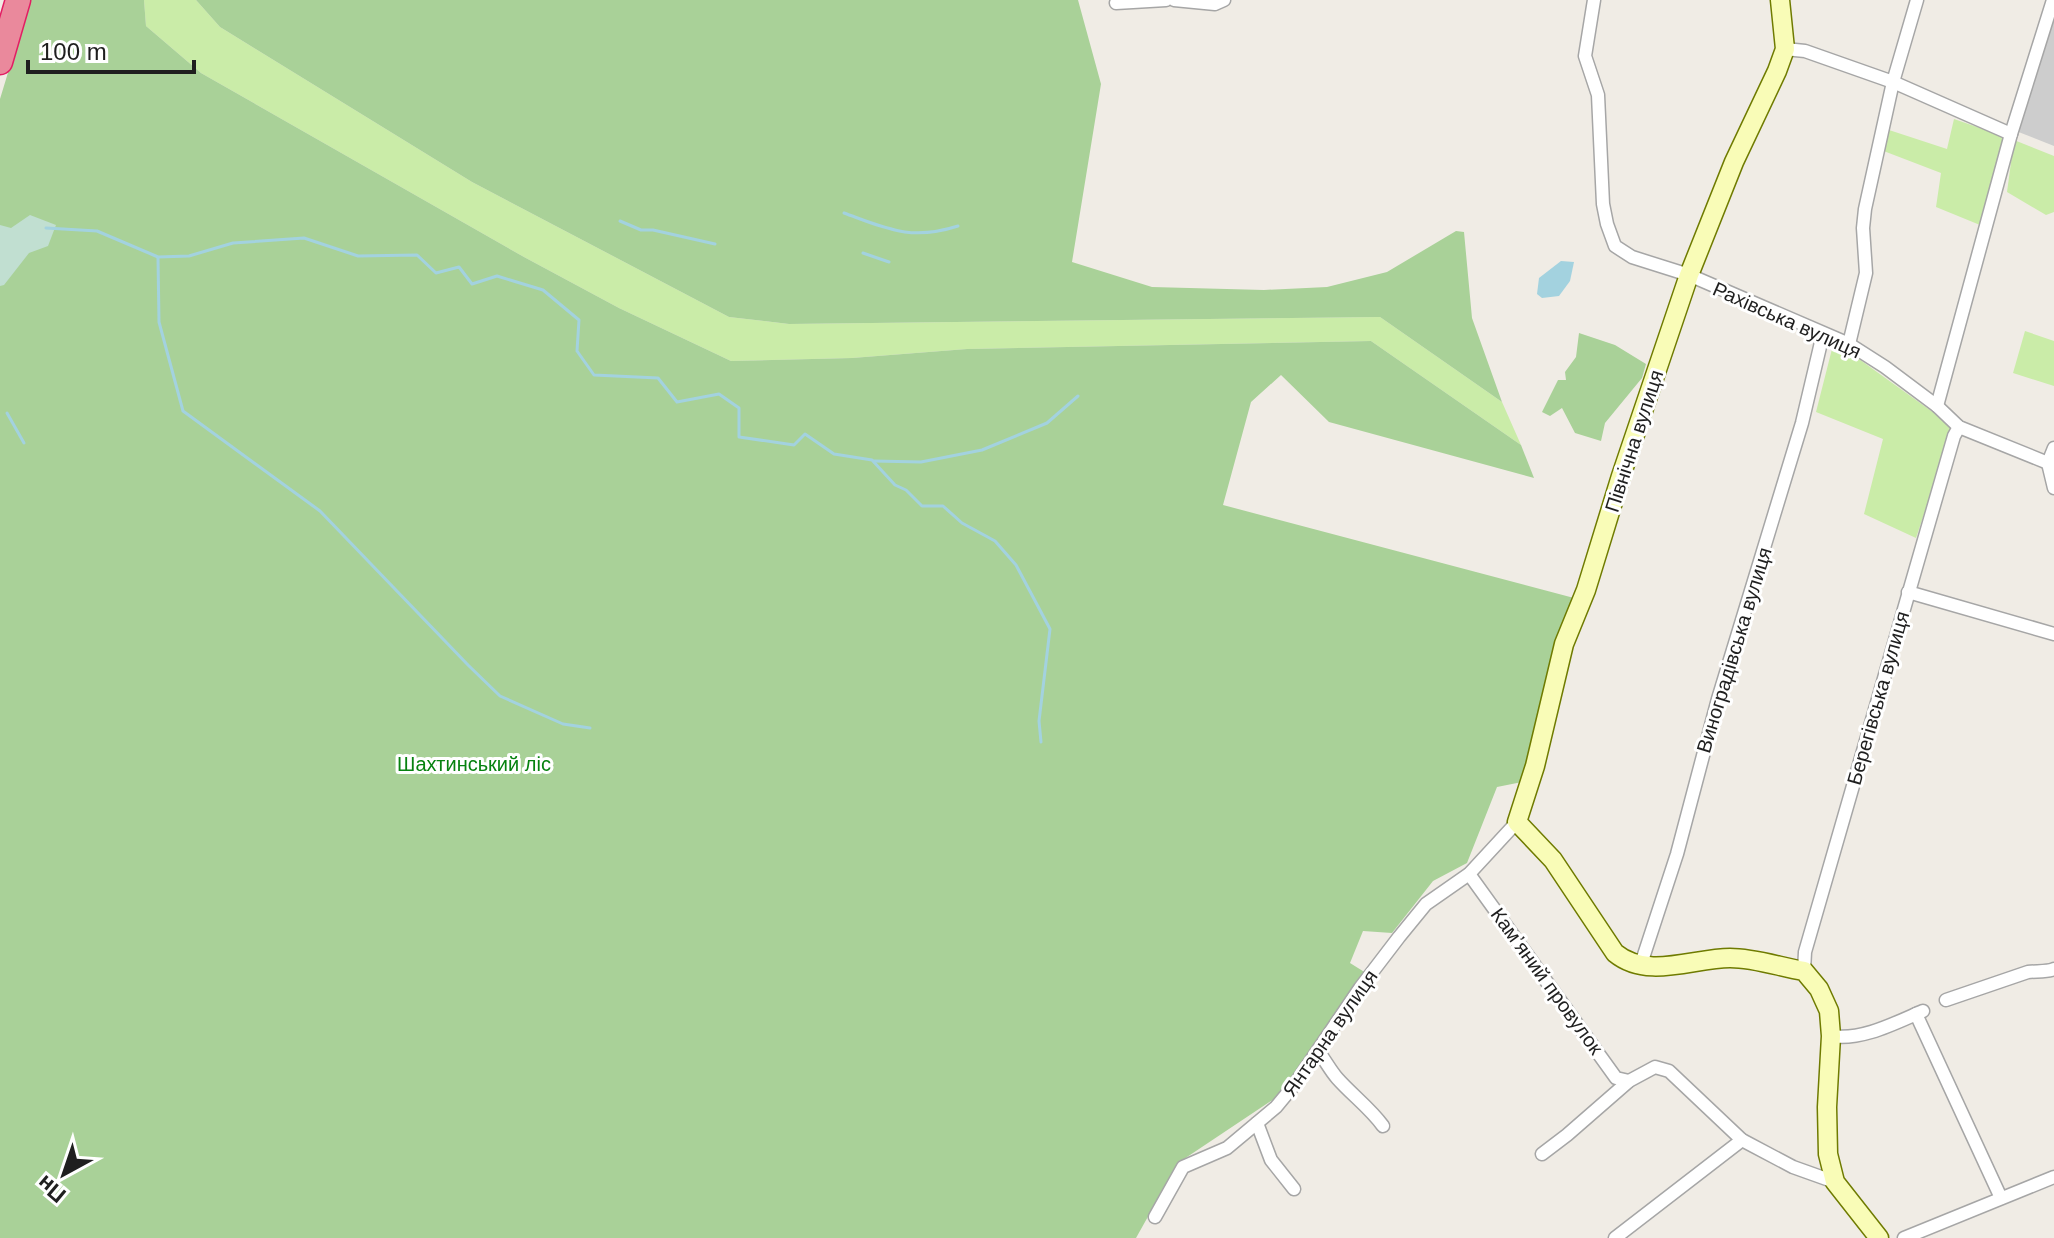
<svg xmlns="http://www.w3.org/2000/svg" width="2054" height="1238" font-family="Arial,sans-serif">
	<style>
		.religious { fill: #cdcdcd }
		.grass { fill: #caeca8 }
		.forest { fill: #a9d198 }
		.wetland { fill: #c1dfd1 }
		.water { fill: #a3d2df }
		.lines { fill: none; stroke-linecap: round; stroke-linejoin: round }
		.stream { stroke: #a3d2df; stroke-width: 3 }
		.street-casing { stroke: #a6a6a6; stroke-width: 15 }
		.secondary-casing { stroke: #6f7b00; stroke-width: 21 }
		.highway-casing { stroke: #e21e63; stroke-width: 27 }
		.street { stroke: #fff; stroke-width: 12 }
		.secondary { stroke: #f9fcb7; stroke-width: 18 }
		.highway { stroke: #ea899c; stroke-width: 24 }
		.labels { text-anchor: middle; stroke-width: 6; stroke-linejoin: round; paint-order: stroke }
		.street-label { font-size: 20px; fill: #1f1f1f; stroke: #fff }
		.park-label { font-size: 20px; fill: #078210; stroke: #fff }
	</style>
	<rect width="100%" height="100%" fill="#f0ece5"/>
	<path class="religious" d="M 2054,13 L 2054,146 L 2016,131 Z"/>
	<g class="grass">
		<path d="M 144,0 L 196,0 L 220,27 L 472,182 L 729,317 L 789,324 L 1380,317 L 1502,402 L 1521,445 L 1371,341 L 967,349 L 852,358 L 731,361 L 619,308 L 524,257 L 201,73 L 146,26 Z"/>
		<path d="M 1954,119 L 2006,137 L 1980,225 L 1936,207 L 1941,173 L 1881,150 L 1889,130 L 1947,149 Z"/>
		<path d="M 2014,140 L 2054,156 L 2054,212 L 2046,215 L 2007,192 Z"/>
		<path d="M 2025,331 L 2054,341 L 2054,386 L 2013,373 Z"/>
		<path d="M 1832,349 L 1845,349 L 1934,413 L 1952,430 L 1916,538 L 1864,514 L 1883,439 L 1816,412 Z"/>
	</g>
	<g class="forest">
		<path d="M 30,0 L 144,0 L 146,26 L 201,73 L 524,257 L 619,308 L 731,361 L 852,358 L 967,349 L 1371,341 L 1521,445 L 1534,478 L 1329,422 L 1281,375 L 1251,402 L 1223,505 L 1574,598 L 1522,782 L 1497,787 L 1467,863 L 1433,881 L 1392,933 L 1363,931 L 1350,963 L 1366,973 L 1283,1093 L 1178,1163 L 1136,1238 L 0,1238 L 0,99 Z"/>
		<path d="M 196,0 L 1078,0 L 1101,84 L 1072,262 L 1152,287 L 1264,290 L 1327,287 L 1387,272 L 1456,231 L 1464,232 L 1472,318 L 1502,402 L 1380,317 L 789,324 L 729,317 L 472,182 L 220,27 Z"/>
		<path d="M 1579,333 L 1615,345 L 1646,364 L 1642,378 L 1605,423 L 1601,441 L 1575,433 L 1562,408 L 1550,416 L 1542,412 L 1558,380 L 1566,380 L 1565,372 L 1576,357 Z"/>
	</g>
	<path class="wetland" d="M 30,215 L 56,225 L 48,246 L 29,253 L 4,285 L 0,286 L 0,225 L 11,228 Z"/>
	<path class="water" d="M 1561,261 L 1574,262 L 1570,281 L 1559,296 L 1542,298 L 1537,294 L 1539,278 Z"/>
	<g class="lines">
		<g class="stream">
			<path d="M 844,213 C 888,229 911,241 958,226"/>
			<path d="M 620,221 L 641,230 L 653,230 L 715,244"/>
			<path d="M 46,228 L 97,231 L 158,257 L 189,256 L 233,243 L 304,238 L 358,256 L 417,255 L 436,273 L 459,267 L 472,284 L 497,276 L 543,290 L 579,320 L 577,351 L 594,375 L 658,378 L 677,402 L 719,394 L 739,408 L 739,437 L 794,445 L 805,434 L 834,454 L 872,460 L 895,485 L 906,490 L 922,506 L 943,506 L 962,523 L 995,541 L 1016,565 L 1050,629 L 1039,721 L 1041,742"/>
			<path d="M 863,253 L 889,262"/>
			<path d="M 158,258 L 159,322 L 183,411 L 320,511 L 468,665 L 500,696 L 563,724 L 590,728"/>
			<path d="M 7,413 L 24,443"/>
			<path d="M 874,461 L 921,462 L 982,450 L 1047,423 L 1078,396"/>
		</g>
		<defs>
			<g id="street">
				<path d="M 1174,0 L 1215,4 L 1224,0"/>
				<path d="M 1594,0 L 1585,56 L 1598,95 L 1603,204 L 1607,224 L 1615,246 L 1632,257 L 1689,275 L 1849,344 L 1885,367 L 1937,406 L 1959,427 L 2048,463"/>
				<path d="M 1116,3 L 1166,0"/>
				<path d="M 1785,49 L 1805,51 L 1893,82 L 2011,134"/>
				<path d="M 1849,344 L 1866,273 L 1863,228 L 1865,209 L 1893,82 L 1917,0"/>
				<path d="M 1937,406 L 2011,134 L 2053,0"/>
				<path d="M 2048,463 L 2054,488"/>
				<path d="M 2048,463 L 2054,448"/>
				<path d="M 1908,592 L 2054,634"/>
				<path d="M 1469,874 L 1616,1078 L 1629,1081"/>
				<path d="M 1641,964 L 1677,854 L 1718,699 L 1802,423 L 1823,334"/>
				<path d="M 1804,971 L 1805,952 L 1954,436 L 1959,427"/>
				<path d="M 1946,1000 L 2028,972 C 2036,971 2049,972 2054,969"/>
				<path d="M 1916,1014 L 2001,1198"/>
				<path d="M 1831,1036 C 1861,1041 1895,1023 1923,1011"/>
				<path d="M 1318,1051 C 1325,1060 1330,1070 1337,1078 C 1352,1095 1370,1108 1383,1126"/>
				<path d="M 1257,1123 L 1271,1160 L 1294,1189"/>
				<path d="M 1542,1154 L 1567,1135 L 1629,1081 L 1655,1067 L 1669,1071 L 1742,1140 L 1793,1167 L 1835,1182"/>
				<path d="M 1155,1217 L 1183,1167 L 1227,1148 L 1276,1107 L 1295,1084 L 1360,988 L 1399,937 L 1426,904 L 1469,874 L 1517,822"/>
				<path d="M 1615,1238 L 1742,1140"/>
				<path d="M 1904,1238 L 2054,1177"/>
			</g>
			<path id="secondary" d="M 1780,0 L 1785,49 L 1777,71 L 1734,162 L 1689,275 L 1621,476 L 1586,590 L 1564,644 L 1535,766 L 1517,822 L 1553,860 L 1615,953 C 1648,980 1693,958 1730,958 C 1755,958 1780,967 1804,971 L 1819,989 L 1829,1011 L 1831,1036 L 1827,1107 L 1828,1154 L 1835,1182 L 1879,1238"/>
			<path id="highway" d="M 0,62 L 18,0"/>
		</defs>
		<use href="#street" class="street-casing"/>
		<use href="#secondary" class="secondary-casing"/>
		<use href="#highway" class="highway-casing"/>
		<use href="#street" class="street"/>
		<use href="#secondary" class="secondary"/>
		<use href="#highway" class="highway"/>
	</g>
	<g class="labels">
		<g class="street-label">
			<text transform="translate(1787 320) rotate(24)" y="7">Рахівська вулиця</text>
			<text transform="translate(1634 441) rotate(-72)" y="7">Північна вулиця</text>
			<text transform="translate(1734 650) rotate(-73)" y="7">Виноградівська вулиця</text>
			<text transform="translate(1878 698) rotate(-74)" y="7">Берегівська вулиця</text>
			<text transform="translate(1547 981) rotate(54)" y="7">Камʼяний провулок</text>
			<text transform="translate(1330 1033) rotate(-55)" y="7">Янтарна вулиця</text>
		</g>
		<g class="park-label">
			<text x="474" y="771">Шахтинський ліс</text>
		</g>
	</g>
	<g transform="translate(64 1174) rotate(220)" stroke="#ffffff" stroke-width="6" paint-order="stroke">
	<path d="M0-6L14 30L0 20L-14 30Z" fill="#1f1f1f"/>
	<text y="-12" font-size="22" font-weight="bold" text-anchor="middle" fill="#1f1f1f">Пн</text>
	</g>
	<path d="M28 60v12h166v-12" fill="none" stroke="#1f1f1f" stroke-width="4"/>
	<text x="40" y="60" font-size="24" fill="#1f1f1f" stroke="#ffffff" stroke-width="6" paint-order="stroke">100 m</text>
</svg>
